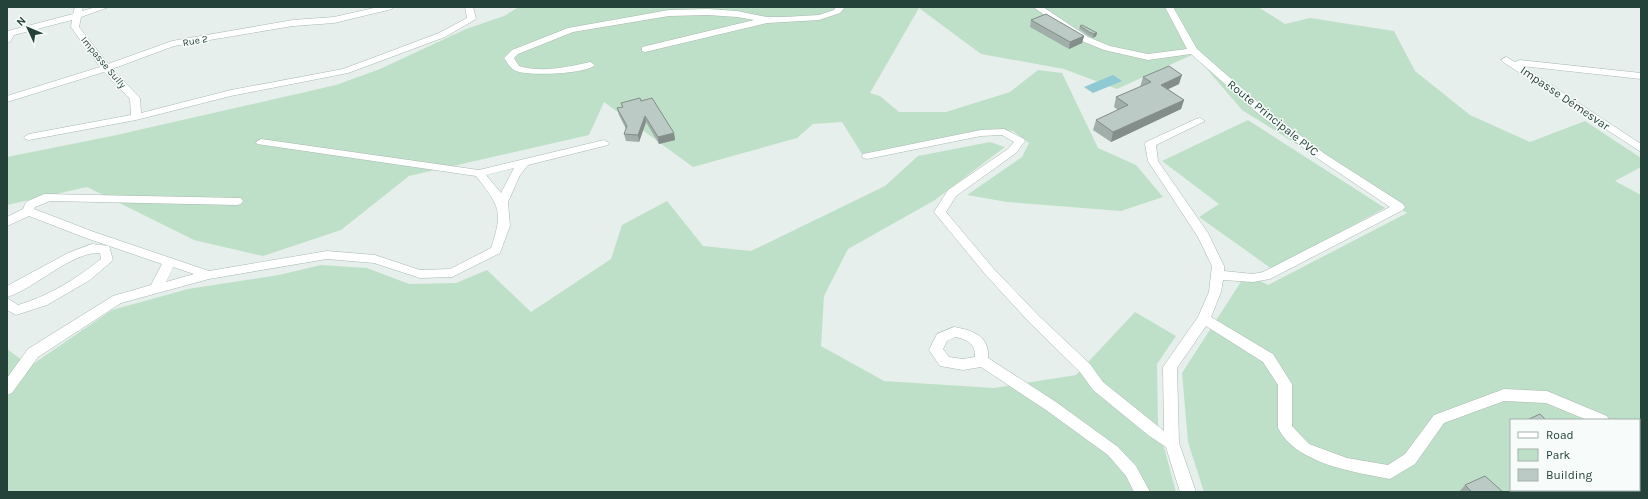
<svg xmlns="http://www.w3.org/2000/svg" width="1648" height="499" font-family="Karla,sans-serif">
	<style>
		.green { fill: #bfe0c8; fill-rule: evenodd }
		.water { fill: #8ec9d4 }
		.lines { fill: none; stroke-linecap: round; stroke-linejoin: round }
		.minor-casing { stroke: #a8b8b2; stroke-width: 1 }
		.minor { fill: #fff; fill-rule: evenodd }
		.wall { fill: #a1aea9 }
		.shaded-wall { fill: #838d89 }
		.building { fill: #bbcac4; stroke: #838d89 }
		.labels { text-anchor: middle; stroke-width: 3; stroke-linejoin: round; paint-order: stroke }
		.far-street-label { font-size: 10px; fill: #24423a; stroke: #f7fbf9 }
		.street-label { font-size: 12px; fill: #24423a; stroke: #f7fbf9 }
	</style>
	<rect width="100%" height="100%" fill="#e6efeb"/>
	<g class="green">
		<path d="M 519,7 L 1258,7 L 1285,24 L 1310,18 L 1394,31 L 1415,71 L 1470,115 L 1530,142 L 1585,121 L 1641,158 L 1641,167 L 1615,181 L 1641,195 L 1641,492 L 1204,492 L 1188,442 L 1182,373 L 1246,274 L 1268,285 L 1407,213 L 1242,110 L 1194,54 L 1117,89 L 1064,69 L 981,54 L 919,8 L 870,93 L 880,96 L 899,112 L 946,112 L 1010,92 L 1038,70 L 1062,73 L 1098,148 L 1136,165 L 1163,197 L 1121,211 L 1007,202 L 967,195 L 1022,157 L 1029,143 L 1013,131 L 986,129 L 862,154 L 842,122 L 813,124 L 797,138 L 693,167 L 604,102 L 589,135 L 409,176 L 341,230 L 263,256 L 194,240 L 87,187 L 7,205 L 7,157 L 112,136 L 336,85 L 380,69 L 466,29 L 504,16 ZM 1511,420 L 1639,420 L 1639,490 L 1511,490 Z"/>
		<path d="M 1248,120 L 1385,208 L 1272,269 L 1199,217 L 1219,204 L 1162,161 Z"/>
		<path d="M 990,142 L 1005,147 L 935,200 L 848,249 L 824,296 L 821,346 L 884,381 L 994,388 L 1076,375 L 1135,312 L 1176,336 L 1157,364 L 1158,425 L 1176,492 L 7,492 L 7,349 L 30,366 L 112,310 L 188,289 L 279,275 L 321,265 L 367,268 L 409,284 L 456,283 L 487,270 L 531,312 L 611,259 L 622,225 L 667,201 L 703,246 L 751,251 L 885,186 L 918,156 Z"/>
	</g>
	<path class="water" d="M 1113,75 L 1122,81 L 1093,93 L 1084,87 Z"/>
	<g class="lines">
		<defs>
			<g id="minor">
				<path d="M 75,7 L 83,7 L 82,11 L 96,7 L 109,7 L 81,17 L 79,27 L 108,64 L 172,41 L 293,20 L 334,17 L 378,7 L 393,7 L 392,9 L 334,23 L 293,26 L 174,46 L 112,69 L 140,98 L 141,113 L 231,90 L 343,69 L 439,33 L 467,18 L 465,7 L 473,7 L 476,19 L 445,37 L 348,73 L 231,96 L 136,120 L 29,140 L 25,139 L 24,137 L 29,134 L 131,115 L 130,99 L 104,72 L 7,102 L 7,96 L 100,67 L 71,27 L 72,20 L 14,35 L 10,42 L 7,43 L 8,31 L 73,14 Z"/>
				<path d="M 836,7 L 845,7 L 840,13 L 819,20 L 767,23 L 645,52 L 642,51 L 642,47 L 754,20 L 737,17 L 708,15 L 669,16 L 573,32 L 518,54 L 514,58 L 519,66 C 542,73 568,67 590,62 L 595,65 C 586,74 526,77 514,70 C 510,68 507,62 504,58 L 512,50 L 568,28 L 669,10 L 708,9 L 737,11 L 767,17 L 784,17 L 819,15 L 834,10 Z"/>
				<path d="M 1033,7 L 1043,7 L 1088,37 L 1110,46 L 1148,54 L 1187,49 L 1165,7 L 1173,7 L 1197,49 L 1268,111 L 1325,154 L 1403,204 L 1405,207 L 1403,210 L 1270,279 L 1253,282 L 1223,280 L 1221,292 L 1211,317 L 1273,354 L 1292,384 L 1292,426 L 1309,444 L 1347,458 L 1388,465 L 1405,454 L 1434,415 L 1504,389 L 1547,391 L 1607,416 L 1609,420 L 1587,420 L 1546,403 L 1504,401 L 1444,423 L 1415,464 L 1390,479 C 1354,472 1296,464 1278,428 L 1278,385 L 1263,362 L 1206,326 L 1177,368 L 1179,443 L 1196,492 L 1180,492 L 1166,447 L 1148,435 L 1093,390 L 1080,372 L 1029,322 L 985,274 L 934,212 L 948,190 L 1008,149 L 1014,142 L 1002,135 L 981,136 L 867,159 L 863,158 L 862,156 L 863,154 L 981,130 L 1004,129 L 1024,139 L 1025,141 L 1016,153 L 956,196 L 946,212 L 993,268 L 1039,316 L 1090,364 L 1103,382 L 1164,431 L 1163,367 L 1198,317 L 1209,292 L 1212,266 L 1198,237 L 1148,161 L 1145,144 L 1146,142 L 1196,119 L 1200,118 L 1205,121 L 1156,145 L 1158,161 L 1208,233 L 1224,266 L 1224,271 L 1253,274 L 1263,272 L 1390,207 L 1317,158 L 1260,115 L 1191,54 L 1148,60 L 1104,50 L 1082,41 Z"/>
				<path d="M 1506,57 L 1515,62 L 1520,60 L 1641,73 L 1641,79 L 1522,66 L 1641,144 L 1641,152 L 1503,62 L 1501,60 Z"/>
				<path d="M 261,139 L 479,170 L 604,140 L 609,143 L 608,145 L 528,165 L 520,175 L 508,202 L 510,226 L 500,253 L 452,277 L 420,278 L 374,263 L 327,259 L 209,279 L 121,303 L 38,357 L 12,393 L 7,395 L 7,378 L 28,349 L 113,296 L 151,285 L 162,264 L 86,238 L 29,216 L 7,226 L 7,217 L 23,209 L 26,202 L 44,194 L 241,198 L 243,201 L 241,204 L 237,205 L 50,201 L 35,207 L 34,209 L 94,232 L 209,271 L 327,251 L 375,255 L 420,270 L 450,269 L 491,248 C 504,210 499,206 476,176 L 257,144 L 256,142 ZM 514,168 L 501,193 L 486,175 ZM 173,267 L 194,274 L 166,282 Z"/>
				<path d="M 92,244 L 109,246 L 113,260 L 90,280 L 47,305 L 16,315 L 7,310 L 7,298 L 18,305 C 49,296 76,279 101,259 L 100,253 C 73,251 34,289 7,297 L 7,286 L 68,253 Z"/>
				<path d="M 954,327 C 972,330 990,336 988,358 L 1056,402 L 1118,447 L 1136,466 L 1150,492 L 1134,492 L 1126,476 L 1108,455 L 1046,410 L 981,367 L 963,370 L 940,366 L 929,350 L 937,334 ZM 955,337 C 967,339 976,344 975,357 L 963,359 L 949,357 L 943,349 L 947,341 Z"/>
				<path d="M 1639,423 L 1641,424 L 1641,436 L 1639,435 Z"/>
			</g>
		</defs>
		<use href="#minor" class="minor-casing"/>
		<use href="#minor" class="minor"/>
	</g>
	<g class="wall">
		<path d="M 1031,20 L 1084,36 L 1082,43 L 1069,49 L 1030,27 Z"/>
		<path d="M 1080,26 L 1097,33 L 1096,36 L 1093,38 L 1089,36 L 1079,29 Z"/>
		<path d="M 1143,77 L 1179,84 L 1168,89 L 1184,100 L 1181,109 L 1111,142 L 1093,130 L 1096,120 L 1118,110 L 1114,107 L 1116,97 L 1140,87 Z"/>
		<path d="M 641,101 L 674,133 L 675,140 L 659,144 L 646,122 L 639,142 L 626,141 L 624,134 L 626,129 L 619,115 L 617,108 L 622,107 L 621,103 Z"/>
		<path d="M 1465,485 L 1503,492 L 1459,492 Z"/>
		<path d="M 1558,490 L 1632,490 L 1634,492 L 1560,492 Z"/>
	</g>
	<g class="shaded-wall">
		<path d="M 1097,33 L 1096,36 L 1093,38 L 1094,34 Z"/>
		<path d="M 1084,36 L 1082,43 L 1069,49 L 1070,42 Z"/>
		<path d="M 1182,75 L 1179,84 L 1158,94 L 1161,85 Z"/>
		<path d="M 1184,100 L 1181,109 L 1111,142 L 1113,132 Z"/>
		<path d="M 645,116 L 646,122 L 639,142 L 638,135 Z"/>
		<path d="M 674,133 L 675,140 L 659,144 L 658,137 Z"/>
	</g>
	<g class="building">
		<path d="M 1046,14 L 1084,36 L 1070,42 L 1031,20 Z"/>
		<path d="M 1082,25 L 1097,33 L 1094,34 L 1089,32 L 1080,26 Z"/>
		<path d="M 1169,66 L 1182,75 L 1161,85 L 1184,100 L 1113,132 L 1096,120 L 1128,105 L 1116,97 L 1151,82 L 1143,77 Z"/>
		<path d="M 640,98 L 641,101 L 652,98 L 674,133 L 658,137 L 645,116 L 638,135 L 624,134 L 627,126 L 617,108 L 623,107 L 621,103 Z"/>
		<path d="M 1540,414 L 1546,420 L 1527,420 Z"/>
		<path d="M 1485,476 L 1503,492 L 1472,492 L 1465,485 Z"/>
		<path d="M 1585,490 L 1632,490 L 1634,492 L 1587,492 Z"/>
	</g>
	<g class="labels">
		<g class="far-street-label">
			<text transform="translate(195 40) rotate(-10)" y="4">Rue 2</text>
			<text transform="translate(104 62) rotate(50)" y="4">Impasse Sully</text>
		</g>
		<g class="street-label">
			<text transform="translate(1565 98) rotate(34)" y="4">Impasse Démesvar</text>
			<text transform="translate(1273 118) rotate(39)" y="4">Route Principale PVC</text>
		</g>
	</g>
	<rect width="1648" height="499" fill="none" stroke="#24423a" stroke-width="16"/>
	<rect x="1510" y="419" width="130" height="72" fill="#f7fbf9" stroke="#a3b1ad"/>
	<rect x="1518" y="432" width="20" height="6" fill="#ffffff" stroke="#a3b1ad"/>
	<text x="1546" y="439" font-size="12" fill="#24423a">Road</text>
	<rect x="1518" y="449" width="20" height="12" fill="#bfe0c8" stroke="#a3b1ad"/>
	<text x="1546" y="459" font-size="12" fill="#24423a">Park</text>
	<rect x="1518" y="469" width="20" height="12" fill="#bbcac4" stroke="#a3b1ad"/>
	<text x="1546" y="479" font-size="12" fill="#24423a">Building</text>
	<g transform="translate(28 28) rotate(314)" stroke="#f7fbf9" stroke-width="3" paint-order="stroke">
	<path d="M0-3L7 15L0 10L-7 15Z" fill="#24423a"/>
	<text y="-6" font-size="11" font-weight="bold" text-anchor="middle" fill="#24423a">N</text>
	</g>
</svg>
